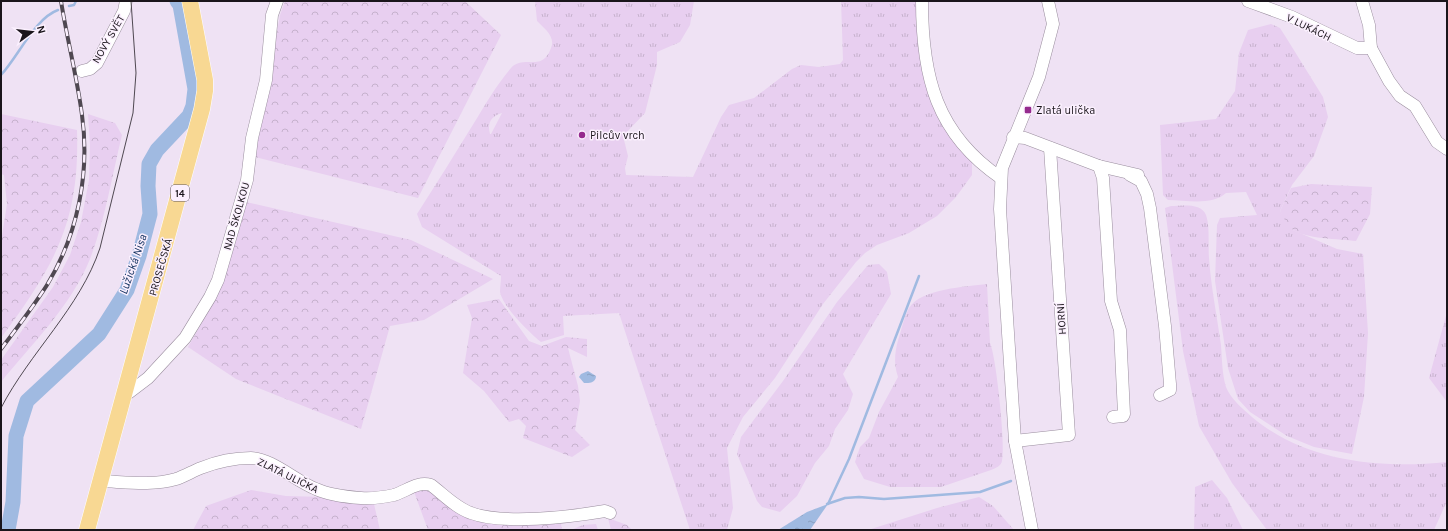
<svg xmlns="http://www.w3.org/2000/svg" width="1448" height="531" font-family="Karla,sans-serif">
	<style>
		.grass { fill: url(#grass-tufts); fill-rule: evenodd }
		.forest { fill: url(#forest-crowns) }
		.water { fill: url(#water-ripples) }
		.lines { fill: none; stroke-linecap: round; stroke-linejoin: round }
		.stream { stroke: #a0bae1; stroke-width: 2.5 }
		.river { stroke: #a0bae1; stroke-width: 15 }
		.minor-casing { stroke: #9a8e9e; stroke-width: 13 }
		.major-casing { stroke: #fff; stroke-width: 17 }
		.minor { stroke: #fff; stroke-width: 12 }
		.major { stroke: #f8d893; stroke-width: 16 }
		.tram { stroke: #4f4851; stroke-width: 1 }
		.rail-casing { stroke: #4f4851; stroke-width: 4 }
		.rail { stroke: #fbf0fe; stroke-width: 2.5; stroke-dasharray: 8; stroke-linecap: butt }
		.poi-dot { fill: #952b8e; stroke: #fbf0fe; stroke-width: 1.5 }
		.labels { text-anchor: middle; stroke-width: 3; stroke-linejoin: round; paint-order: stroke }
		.shield { fill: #fbf0fe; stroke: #5e575f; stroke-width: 1 }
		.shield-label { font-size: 10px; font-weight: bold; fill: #1a151b }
		.street-label { font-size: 11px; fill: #1a151b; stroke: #fbf0fe }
		.poi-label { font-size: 11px; fill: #1a151b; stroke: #fbf0fe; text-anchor: start }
		.water-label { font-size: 12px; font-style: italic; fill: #092958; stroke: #fbf0fe }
	</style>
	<defs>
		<pattern id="grass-tufts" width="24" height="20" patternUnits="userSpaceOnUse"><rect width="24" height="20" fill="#e8cff0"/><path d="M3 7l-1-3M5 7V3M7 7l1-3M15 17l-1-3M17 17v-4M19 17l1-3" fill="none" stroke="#c6b1cd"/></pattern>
		<pattern id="forest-crowns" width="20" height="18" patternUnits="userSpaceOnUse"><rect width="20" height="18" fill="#e8cff0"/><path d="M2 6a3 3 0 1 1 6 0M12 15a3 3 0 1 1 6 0" fill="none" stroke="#c6b1cd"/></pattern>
		<pattern id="water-ripples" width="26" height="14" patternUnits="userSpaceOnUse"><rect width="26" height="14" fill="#a0bae1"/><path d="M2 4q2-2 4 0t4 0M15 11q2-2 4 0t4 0" fill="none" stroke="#899fc0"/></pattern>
	</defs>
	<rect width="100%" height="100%" fill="#efe2f4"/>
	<g class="grass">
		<path d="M 535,1 L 694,1 L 690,25 L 680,42 L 657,52 L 657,65 L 645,113 L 623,136 L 628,156 L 625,168 L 626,175 L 693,177 L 721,117 L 729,105 L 754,98 L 792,69 L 801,65 L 819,67 L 840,64 L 843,60 L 841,1 L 919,1 L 921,56 L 972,161 L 972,175 L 956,197 L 937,216 L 909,233 L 877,245 L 865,253 L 856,262 L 823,304 L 775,378 L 743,417 L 727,448 L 733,508 L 727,530 L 690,530 L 619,313 L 563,316 L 564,335 L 541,342 C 529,332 503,307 500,292 C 500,287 501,281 501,276 L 422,227 L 417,214 C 436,184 455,154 474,123 C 485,105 497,84 511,68 C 524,54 542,73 551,48 C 556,37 544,28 537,21 ZM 502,113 L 491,134 L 490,134 C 487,123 491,116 502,113 Z"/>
		<path d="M 1271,24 L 1280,28 L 1287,39 L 1323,97 L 1328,117 L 1314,156 L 1292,185 L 1280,211 L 1293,230 L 1337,249 L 1363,254 L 1368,333 L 1364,397 L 1352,454 L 1314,447 L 1287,436 L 1250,412 L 1238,399 L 1228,368 L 1215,281 L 1217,225 L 1220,218 L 1257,215 L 1246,192 L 1226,193 C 1212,206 1186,200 1168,200 L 1163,195 L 1160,125 L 1216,119 L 1235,91 L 1239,53 L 1248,30 Z"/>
		<path d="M 1171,206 C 1181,206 1201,202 1206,215 C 1210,226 1208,246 1209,258 C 1211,287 1217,316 1221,345 C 1222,358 1222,374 1226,387 C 1230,398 1243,409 1252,417 C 1305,462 1380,469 1447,462 L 1447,501 L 1434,530 L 1267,530 L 1232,483 L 1199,426 L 1183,351 L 1165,208 Z"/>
		<path d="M 879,264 L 887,272 L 891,294 L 843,374 L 853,394 L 848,410 L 835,429 L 829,446 L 815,463 L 797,496 L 780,512 L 762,507 L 757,501 L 737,454 L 741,437 L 783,381 L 837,302 L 868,265 Z"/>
		<path d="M 987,284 L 990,343 C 996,355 1006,448 1002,461 C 1001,466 996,468 991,470 L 941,487 L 890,487 L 864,479 L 855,462 L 860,447 L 869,438 L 879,412 L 898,377 C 893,362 895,349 900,334 C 902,326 905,316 909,308 C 922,288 966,287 987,284 Z"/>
		<path d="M 1447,312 L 1447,402 L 1429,378 Z"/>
		<path d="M 1212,480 L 1227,498 L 1243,530 L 1194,530 L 1195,487 Z"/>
		<path d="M 979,497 L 993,506 L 1014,530 L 868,530 L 937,508 Z"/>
		<path d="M 596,524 L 598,530 L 571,530 L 583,525 Z"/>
	</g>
	<g class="forest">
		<path d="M 285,1 L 465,1 L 501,35 L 418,198 L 255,157 L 280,15 Z"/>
		<path d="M 1,114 L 77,130 C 80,223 54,266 1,338 L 1,242 L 7,204 L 4,175 L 1,174 Z"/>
		<path d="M 88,114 L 115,123 L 122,135 C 112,176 105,220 90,259 C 71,306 32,344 1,382 L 1,360 L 53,287 L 70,255 L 81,222 L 89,180 L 90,145 Z"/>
		<path d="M 1311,184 L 1372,187 L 1370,214 L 1356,241 C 1340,239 1304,239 1292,229 C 1287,224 1283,217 1280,211 L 1291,188 Z"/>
		<path d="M 246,202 L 411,240 L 493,279 L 424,320 L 390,326 L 361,429 L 236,379 L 188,347 L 211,307 L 228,266 Z"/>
		<path d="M 499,299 L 529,341 L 542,346 L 566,337 L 587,339 L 587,357 L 568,348 L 578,386 L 580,401 L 575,430 L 590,445 L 572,457 L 523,438 L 526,426 L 519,419 L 509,422 L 484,391 L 463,373 L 472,318 L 467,305 Z"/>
		<path d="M 427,487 L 491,523 L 561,524 L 562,530 L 428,530 L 413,489 Z"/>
		<path d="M 251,490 L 286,496 L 325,497 L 374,504 L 380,530 L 193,530 L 206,506 Z"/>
		<path d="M 608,518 L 627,525 L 632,530 L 611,530 Z"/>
	</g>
	<g class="water">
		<path d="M 588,371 L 596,376 C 596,383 589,383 584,383 L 579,377 L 581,374 Z"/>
		<path d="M 828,504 L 810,530 L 778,530 L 807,512 Z"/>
	</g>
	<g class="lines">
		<g class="stream">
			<path d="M 69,6 L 74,5 L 76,1"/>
			<path d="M 1,75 C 18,57 35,18 58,10"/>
			<path d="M 827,504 L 845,498 L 859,497 L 884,499 L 980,492 L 1011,481"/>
			<path d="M 828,504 L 849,459 L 919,276"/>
		</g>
		<path class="river" d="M 8,530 L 13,502 L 16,436 L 27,401 L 99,334 L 127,290 L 139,256 L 150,214 L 148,186 L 149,164 L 157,150 L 189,116 L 193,106 L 195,89 L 180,5 L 177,1"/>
		<defs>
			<g id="minor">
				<path d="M 922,1 C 922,76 936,134 1001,178"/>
				<path d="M 1248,1 L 1292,17 L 1357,48 L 1371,48"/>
				<path d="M 1362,1 L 1369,25 L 1371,48 L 1389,81 L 1400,96 L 1415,106 L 1437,142 L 1447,149"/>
				<path d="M 82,71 L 90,69 L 97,63 L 124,11 L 126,1"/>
				<path d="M 1013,137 L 1025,138 L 1099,166 L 1138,175"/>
				<path d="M 1099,166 L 1103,178 L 1111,301 L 1120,330 L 1124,414 L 1123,416 L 1113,417"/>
				<path d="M 1130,175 L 1141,181 L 1147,194 L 1150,208 L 1165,326 L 1170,384 L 1170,390 L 1160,395"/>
				<path d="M 123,397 L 148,378 L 185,338 L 210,297 L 218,280 L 247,180 L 252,138 L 266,80 L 272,15 L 277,1"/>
				<path d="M 1015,441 L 1069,435 L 1050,148"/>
				<path d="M 101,481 C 126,482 152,486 176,479 C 185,476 193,471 201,468 C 216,462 235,458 251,458 C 271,458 297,482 316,489 C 329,495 347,497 361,498 C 371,499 384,497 394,495 C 407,491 417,481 431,485 C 443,494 456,508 471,513 C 504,525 569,517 605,511 L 610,513"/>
				<path d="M 1032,530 L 1015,441 L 1000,209 L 1002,168 L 1039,77 L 1053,24 L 1048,1"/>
			</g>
			<path id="major" d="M 87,530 L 202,109 L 205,91 L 205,80 L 190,1"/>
		</defs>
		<use href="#minor" class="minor-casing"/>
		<use href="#major" class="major-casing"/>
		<use href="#minor" class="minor"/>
		<use href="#major" class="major"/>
		<path class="tram" d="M 1,408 C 30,352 80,308 100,248 L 133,113 L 136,73 L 131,1"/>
		<defs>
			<path id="rail" d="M 1,349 C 17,328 33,307 47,285 C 78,234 90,173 82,115 C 77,77 67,39 61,1"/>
		</defs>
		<use href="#rail" class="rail-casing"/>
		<use href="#rail" class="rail"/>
	</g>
	<g class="poi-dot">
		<rect x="1024" y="106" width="8" height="8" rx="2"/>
		<circle cx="582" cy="135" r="4"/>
	</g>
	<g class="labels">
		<rect class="shield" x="171" y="185" width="18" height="16" rx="3"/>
		<g class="shield-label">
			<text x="180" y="197">14</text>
		</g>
		<g class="street-label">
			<text transform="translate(1309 27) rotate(26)" y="4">V LUKÁCH</text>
			<text transform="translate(108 39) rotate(-60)" y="4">NOVÝ SVĚT</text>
			<text transform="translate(236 216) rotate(-74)" y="4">NAD ŠKOLKOU</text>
			<text transform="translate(160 267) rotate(-74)" y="4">PROSEČSKÁ</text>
			<text transform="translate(1061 319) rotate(-94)" y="4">HORNÍ</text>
			<text transform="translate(288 475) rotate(26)" y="4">ZLATÁ ULIČKA</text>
		</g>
		<g class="poi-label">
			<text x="1036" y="114">Zlatá ulička</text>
			<text x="590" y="139">Pilcův vrch</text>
		</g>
		<g class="water-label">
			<text transform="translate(133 264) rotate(-71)" y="4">Lužická Nisa</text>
		</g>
	</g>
	<rect width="1448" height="531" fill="none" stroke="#1a151b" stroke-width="4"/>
	<g transform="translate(32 32) rotate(75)" stroke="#fbf0fe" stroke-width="3" paint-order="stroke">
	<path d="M0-3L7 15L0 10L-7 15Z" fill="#1a151b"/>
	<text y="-6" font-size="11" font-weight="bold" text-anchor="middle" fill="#1a151b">N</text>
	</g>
</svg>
